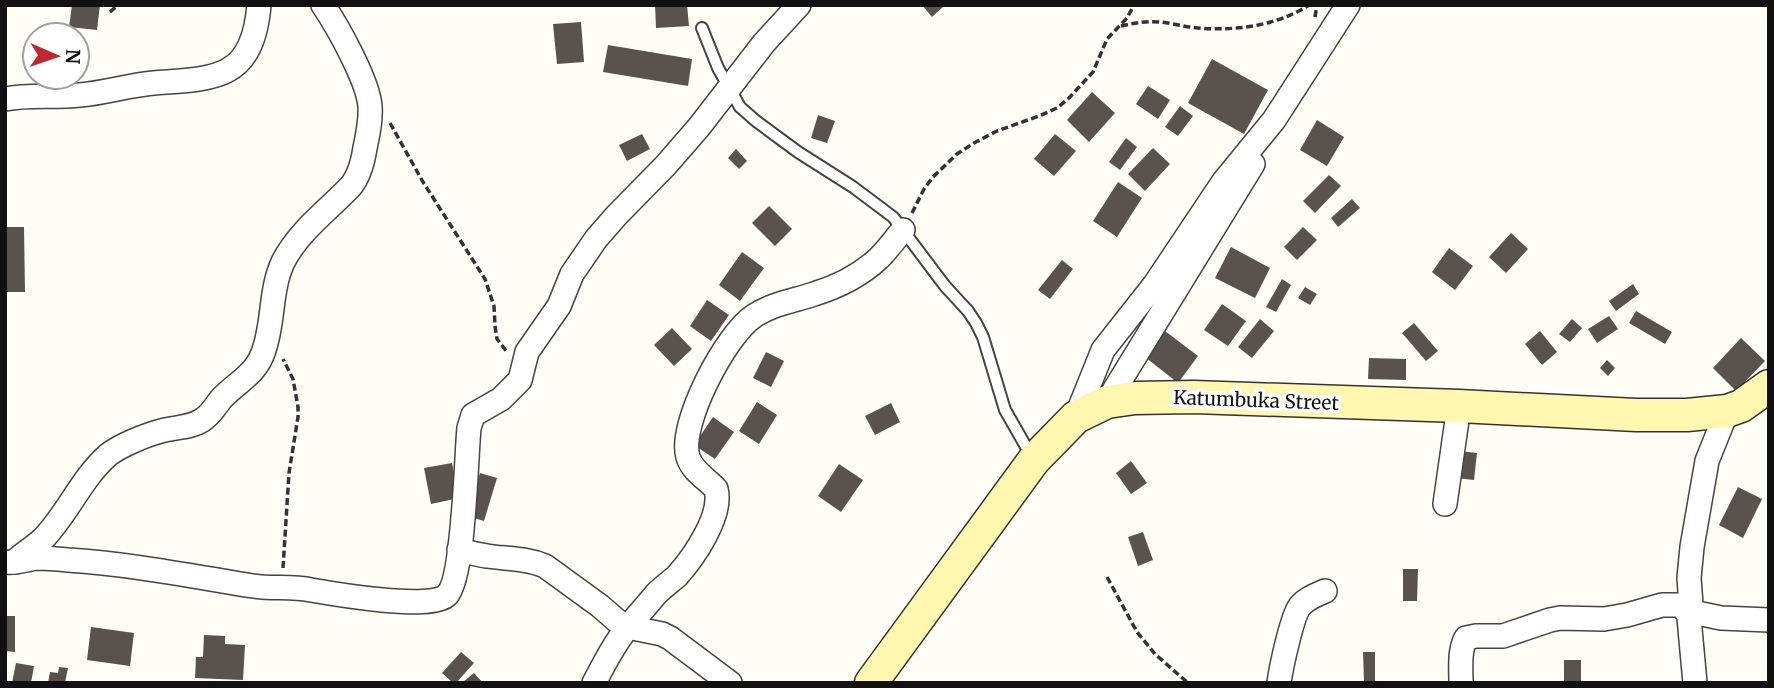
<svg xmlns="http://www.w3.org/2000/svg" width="1774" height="688" font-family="Merriweather,serif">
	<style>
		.building { fill: #5a524d }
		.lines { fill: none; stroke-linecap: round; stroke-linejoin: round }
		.service-casing { stroke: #444; stroke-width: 14 }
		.minor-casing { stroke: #444; stroke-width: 26 }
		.secondary-casing { stroke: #333; stroke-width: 35 }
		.path { stroke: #333; stroke-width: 3.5; stroke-dasharray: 7 3.5; stroke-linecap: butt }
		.service { stroke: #fff; stroke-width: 10 }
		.minor { stroke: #fff; stroke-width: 23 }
		.secondary { stroke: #fff6b0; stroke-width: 32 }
		.labels { text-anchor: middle; stroke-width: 7; stroke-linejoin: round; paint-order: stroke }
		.street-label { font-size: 19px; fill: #111; stroke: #fff }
	</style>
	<rect width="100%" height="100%" fill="#fffdf5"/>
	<g class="building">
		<path d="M 72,5 L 100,5 L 97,30 L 69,27 Z"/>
		<path d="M 655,5 L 687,5 L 689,26 L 656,28 Z"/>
		<path d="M 922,5 L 945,5 L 932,17 Z"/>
		<path d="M 581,22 L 584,62 L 557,64 L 553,24 Z"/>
		<path d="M 608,45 L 692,59 L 688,86 L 603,72 Z"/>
		<path d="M 1212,59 L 1268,90 L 1244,134 L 1188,103 Z"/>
		<path d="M 1148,86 L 1170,100 L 1158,119 L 1136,104 Z"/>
		<path d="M 1092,92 L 1115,113 L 1089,142 L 1067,120 Z"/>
		<path d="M 1180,106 L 1193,116 L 1178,136 L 1165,127 Z"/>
		<path d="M 818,115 L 835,121 L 827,143 L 811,138 Z"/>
		<path d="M 1317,120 L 1344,137 L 1327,166 L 1300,150 Z"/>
		<path d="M 642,134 L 650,149 L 627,161 L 619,145 Z"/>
		<path d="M 1055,134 L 1076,151 L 1054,176 L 1034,159 Z"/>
		<path d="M 1126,138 L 1137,147 L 1120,170 L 1109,162 Z"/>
		<path d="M 1153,148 L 1170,164 L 1145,191 L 1128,174 Z"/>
		<path d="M 736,149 L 747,161 L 739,169 L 728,158 Z"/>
		<path d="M 1329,175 L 1341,186 L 1315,213 L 1303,201 Z"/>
		<path d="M 1118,182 L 1142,198 L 1117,237 L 1093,221 Z"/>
		<path d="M 1352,199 L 1360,208 L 1338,227 L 1331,218 Z"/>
		<path d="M 769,206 L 792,229 L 775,246 L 752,223 Z"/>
		<path d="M 5,227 L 24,227 L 25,292 L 5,292 Z"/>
		<path d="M 1303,227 L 1317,240 L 1297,260 L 1284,247 Z"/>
		<path d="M 1511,233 L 1528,249 L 1506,273 L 1489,257 Z"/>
		<path d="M 1231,247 L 1270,268 L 1255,298 L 1215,278 Z"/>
		<path d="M 1449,248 L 1473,266 L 1455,290 L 1432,272 Z"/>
		<path d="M 742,252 L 764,268 L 740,301 L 719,285 Z"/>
		<path d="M 1062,260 L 1073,269 L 1050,299 L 1038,290 Z"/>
		<path d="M 1282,279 L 1291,285 L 1276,312 L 1266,307 Z"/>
		<path d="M 1633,284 L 1639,294 L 1616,311 L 1609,301 Z"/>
		<path d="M 1305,287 L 1317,294 L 1310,305 L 1298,298 Z"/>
		<path d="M 707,300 L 729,315 L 711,341 L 690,326 Z"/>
		<path d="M 1222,304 L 1246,321 L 1228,346 L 1204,330 Z"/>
		<path d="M 1636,311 L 1672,332 L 1665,344 L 1629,323 Z"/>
		<path d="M 1609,316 L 1618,329 L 1597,343 L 1588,329 Z"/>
		<path d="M 1260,319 L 1274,331 L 1252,358 L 1238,347 Z"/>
		<path d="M 1572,319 L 1582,328 L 1570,342 L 1559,334 Z"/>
		<path d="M 1414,323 L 1438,351 L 1426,361 L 1402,333 Z"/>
		<path d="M 672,328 L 692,349 L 674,366 L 654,345 Z"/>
		<path d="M 1165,331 L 1198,356 L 1178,383 L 1145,357 Z"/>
		<path d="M 1540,331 L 1557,352 L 1542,365 L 1525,344 Z"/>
		<path d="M 1741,338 L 1765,361 L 1736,391 L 1713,368 Z"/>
		<path d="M 766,352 L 784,361 L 771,387 L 753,378 Z"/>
		<path d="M 1369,358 L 1406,359 L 1406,380 L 1368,379 Z"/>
		<path d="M 1607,360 L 1615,368 L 1608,376 L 1600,368 Z"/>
		<path d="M 757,402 L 777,415 L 759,444 L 739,431 Z"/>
		<path d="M 891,403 L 900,422 L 875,435 L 865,416 Z"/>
		<path d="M 713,417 L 734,432 L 715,459 L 694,445 Z"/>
		<path d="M 1460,451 L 1477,453 L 1474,480 L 1456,478 Z"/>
		<path d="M 1131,461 L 1147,483 L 1131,494 L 1116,473 Z"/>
		<path d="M 452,463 L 459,498 L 431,504 L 424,468 Z"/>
		<path d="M 839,464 L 863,480 L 841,512 L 818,496 Z"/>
		<path d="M 480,473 L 497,478 L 484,521 L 467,516 Z"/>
		<path d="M 1738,487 L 1762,499 L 1743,538 L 1719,525 Z"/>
		<path d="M 1143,532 L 1153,560 L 1138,566 L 1128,537 Z"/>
		<path d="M 1403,569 L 1418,569 L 1417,601 L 1403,601 Z"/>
		<path d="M 5,616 L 15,616 L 15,652 L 5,651 Z"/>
		<path d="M 91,627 L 134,633 L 130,666 L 87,660 Z"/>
		<path d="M 204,635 L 225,636 L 225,644 L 245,645 L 243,680 L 195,678 L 196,657 L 203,657 Z"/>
		<path d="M 461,652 L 474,663 L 456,683 L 453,683 L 442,673 Z"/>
		<path d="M 1363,652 L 1375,652 L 1375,681 L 1364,681 Z"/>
		<rect x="1564" y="660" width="17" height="23"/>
		<path d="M 16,663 L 34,666 L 31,683 L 12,683 Z"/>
		<path d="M 59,667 L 68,668 L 65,683 L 48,683 L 50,672 L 58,673 Z"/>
		<path d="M 474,673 L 483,683 L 466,683 L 464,681 Z"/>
	</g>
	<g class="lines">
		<defs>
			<path id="service" d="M 702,28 L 718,68 L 740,107 L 756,121 L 798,152 L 853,187 L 893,217 L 945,286 L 968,311 L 976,323 L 983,337 L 1005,410 L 1032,457"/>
			<g id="minor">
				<path d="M 5,99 C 30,94 55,98 80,95 C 105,93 129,85 154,83 C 176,81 209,81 228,70 C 251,58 257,29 259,5"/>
				<path d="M 1107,402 L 1253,164"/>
				<path d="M 1076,417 L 1103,350 L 1155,284 L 1224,181 L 1274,120 L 1348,5"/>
				<path d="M 1445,504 L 1459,406"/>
				<path d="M 459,550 C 468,552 478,555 487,556 C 507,559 526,558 545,566 L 600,606 L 623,626 L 662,634 L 670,638 L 730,683"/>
				<path d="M 5,562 C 16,564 26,559 37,558 C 47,558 58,559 68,560 C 131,564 191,576 253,586 C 272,589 292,586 311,590 C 334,594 432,611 447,595 C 464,578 466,458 469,428 L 473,415 L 501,399 L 520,380 L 527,352 L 559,306 L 572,274 L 596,239 L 616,216 L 666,165 L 699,127 L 764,43 L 799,5"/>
				<path d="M 14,562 C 23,554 34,547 43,539 C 68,513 81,479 108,455 C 121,445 146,435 161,431 C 175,427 195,428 206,417 C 213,412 217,403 223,397 C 239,381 257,373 264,350 C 274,321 270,290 283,262 C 298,232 327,211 350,187 C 359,177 363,161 365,148 C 368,134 371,120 370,106 C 368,81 338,27 323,5"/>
				<path d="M 594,683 C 604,664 614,644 628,627 C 637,616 647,605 656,594 C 663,587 670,582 677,576 C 694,557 723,515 716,489 C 707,479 692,471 688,457 C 678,425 726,334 754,316 C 772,304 793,301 814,294 C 837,287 861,275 879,258 C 888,249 895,239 903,230"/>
				<path d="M 1279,683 C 1281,668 1292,616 1300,606 C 1307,598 1316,595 1325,591"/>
				<path d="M 1461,683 C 1461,668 1459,651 1466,638 L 1476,636 L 1503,636 L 1550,620 L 1560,618 L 1604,619 L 1627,615 L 1662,605 L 1681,605 L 1692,618 L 1697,613 L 1721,618 L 1769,620"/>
				<path d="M 1695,683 L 1689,618 L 1692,618 L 1689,578 L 1692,547 L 1707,461 L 1727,411"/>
			</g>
			<path id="secondary" d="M 871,683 L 1034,460 L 1076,417 L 1107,402 L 1135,398 L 1194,397 L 1459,406 L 1636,415 L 1687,415 L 1727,411 L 1741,406 L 1769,386"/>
		</defs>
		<use href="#service" class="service-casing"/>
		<use href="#minor" class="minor-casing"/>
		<use href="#secondary" class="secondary-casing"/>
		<g class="path">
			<path d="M 110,12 L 118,5"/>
			<path d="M 1315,17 L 1317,5"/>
			<path d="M 1121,26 C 1134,23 1146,21 1159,22 C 1172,23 1185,27 1198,28 C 1237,31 1276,26 1309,5"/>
			<path d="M 390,123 L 423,182 L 485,279 L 494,306 L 495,326 L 497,339 L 507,352"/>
			<path d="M 912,213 L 924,189 L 933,177 L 957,154 L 974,143 L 997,131 L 1039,116 L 1057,108 L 1069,98 L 1093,72 L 1107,39 L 1127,18 L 1134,5"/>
			<path d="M 283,568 L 289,473 L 298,417 L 298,407 L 293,379 L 283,359"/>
			<path d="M 1107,577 L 1137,632 L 1155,654 L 1188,683"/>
		</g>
		<use href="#service" class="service"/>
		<use href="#minor" class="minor"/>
		<use href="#secondary" class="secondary"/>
	</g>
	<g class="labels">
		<g class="street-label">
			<text transform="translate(1256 400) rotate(2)" y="7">Katumbuka Street</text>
		</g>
	</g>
	<rect width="1774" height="688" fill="none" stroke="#111111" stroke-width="14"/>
	<g transform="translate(56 56) rotate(92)"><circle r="33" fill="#ffffff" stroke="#a0a0a0" stroke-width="2"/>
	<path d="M0-5L12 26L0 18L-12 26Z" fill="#c4262e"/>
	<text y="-10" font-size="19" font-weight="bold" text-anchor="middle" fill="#111111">N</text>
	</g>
</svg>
